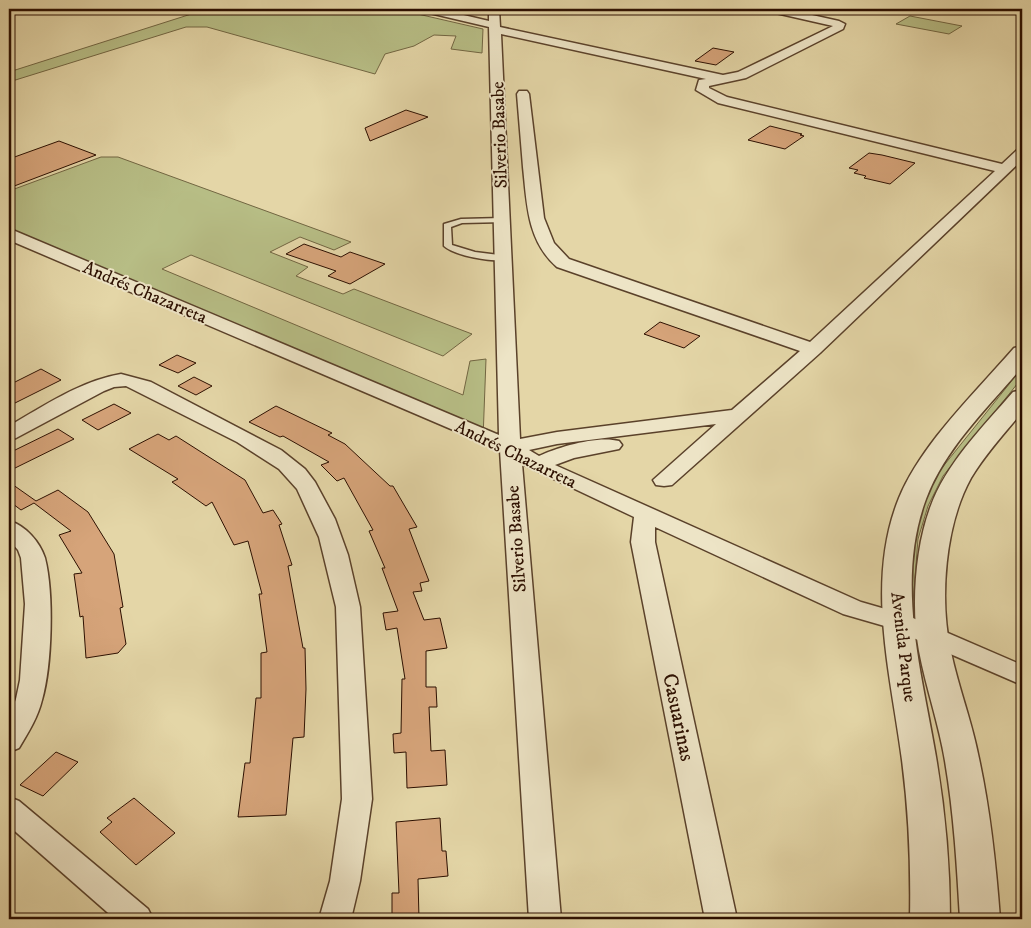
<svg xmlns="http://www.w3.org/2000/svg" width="1031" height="928" font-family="'IM FELL DW Pica',serif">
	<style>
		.green { fill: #b7bd85; stroke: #726642 }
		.building { fill: #d6a47a; stroke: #2c0f00 }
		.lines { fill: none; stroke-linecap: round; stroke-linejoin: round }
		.service-casing { stroke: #5a412a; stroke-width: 3 }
		.minor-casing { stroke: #5a412a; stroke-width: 3 }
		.tertiary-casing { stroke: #5a412a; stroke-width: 3 }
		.service { fill: #ede4c6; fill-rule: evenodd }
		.minor { fill: #ede4c6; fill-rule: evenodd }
		.tertiary { fill: #ede4c6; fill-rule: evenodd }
		.labels { text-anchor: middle; stroke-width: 4; stroke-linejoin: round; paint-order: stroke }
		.street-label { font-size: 18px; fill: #2c0f00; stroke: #ede4c6 }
		.near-street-label { font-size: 21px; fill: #2c0f00; stroke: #ede4c6 }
	</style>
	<rect width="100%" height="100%" fill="#e4d6a7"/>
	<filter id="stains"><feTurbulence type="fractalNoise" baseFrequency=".004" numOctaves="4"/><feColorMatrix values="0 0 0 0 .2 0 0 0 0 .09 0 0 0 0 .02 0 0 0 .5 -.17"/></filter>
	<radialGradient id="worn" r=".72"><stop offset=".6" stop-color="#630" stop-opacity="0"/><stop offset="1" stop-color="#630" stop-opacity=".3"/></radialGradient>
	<g class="green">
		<path d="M 207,9 L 396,9 L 483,29 L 482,53 L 451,49 L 456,36 L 434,35 L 414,46 L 385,54 L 375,74 L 207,27 L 186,27 L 9,82 L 9,72 Z"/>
		<path d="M 910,16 L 962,26 L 949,34 L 896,24 Z"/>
		<path d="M 101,157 L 118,157 L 351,242 L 334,250 L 300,237 L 270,252 L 308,267 L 296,276 L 343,294 L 354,289 L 472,334 L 443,356 L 191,255 L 162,269 L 463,395 L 470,361 L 486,359 L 483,439 L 9,233 L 9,191 Z"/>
		<path d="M 1022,368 L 1022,378 L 943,476 L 928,506 L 918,539 L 913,602 L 916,620 L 907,616 L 913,538 L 922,505 L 937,474 Z"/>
	</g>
	<g class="building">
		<path d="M 713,48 L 734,52 L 716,65 L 695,61 Z"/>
		<path d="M 406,110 L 428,117 L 370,141 L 365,128 Z"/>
		<path d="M 770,126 L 802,134 L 800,135 L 804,136 L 785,149 L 748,140 Z"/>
		<path d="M 59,141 L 96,155 L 9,188 L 9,159 Z"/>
		<path d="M 869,153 L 882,155 L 915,163 L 890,184 L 864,178 L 866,176 L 854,173 L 858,170 L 849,168 Z"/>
		<path d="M 304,244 L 341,257 L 350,252 L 385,264 L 350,284 L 328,276 L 336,271 L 286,254 Z"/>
		<path d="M 660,322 L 700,336 L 684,348 L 644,334 Z"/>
		<path d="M 177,355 L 196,363 L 178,373 L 159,365 Z"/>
		<path d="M 41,369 L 61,380 L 9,406 L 9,385 Z"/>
		<path d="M 194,377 L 212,386 L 196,395 L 178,386 Z"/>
		<path d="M 114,404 L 131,413 L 98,430 L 82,420 Z"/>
		<path d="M 276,406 L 332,433 L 328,435 L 345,444 L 390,486 L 393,486 L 417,527 L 409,529 L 429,581 L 420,583 L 422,591 L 413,592 L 424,620 L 440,618 L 447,648 L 426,651 L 426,687 L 436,687 L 437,707 L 429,707 L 431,751 L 445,750 L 447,785 L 407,788 L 406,752 L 394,753 L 393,734 L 401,733 L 402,679 L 405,679 L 397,628 L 386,630 L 383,613 L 398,611 L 382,568 L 385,568 L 369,531 L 373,530 L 344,478 L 337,481 L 321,465 L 329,462 L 283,436 L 280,437 L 249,422 Z"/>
		<path d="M 58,429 L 74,439 L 9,471 L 9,453 Z"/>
		<path d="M 158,434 L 169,440 L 176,436 L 245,480 L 263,513 L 273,510 L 282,524 L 279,525 L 292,565 L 288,566 L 303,648 L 305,648 L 306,689 L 304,737 L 293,738 L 286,815 L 238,817 L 245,763 L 250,763 L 256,698 L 261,698 L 261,653 L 267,652 L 259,594 L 262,594 L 248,541 L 234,545 L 212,502 L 206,506 L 172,482 L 178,479 L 129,449 Z"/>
		<path d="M 9,482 L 36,501 L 58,490 L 88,512 L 114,554 L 123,607 L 120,608 L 126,644 L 118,653 L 86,658 L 83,616 L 80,617 L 74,574 L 82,573 L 59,535 L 71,531 L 34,503 L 21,510 L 9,501 Z"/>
		<path d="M 56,752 L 78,762 L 43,796 L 20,785 Z"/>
		<path d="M 134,798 L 175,833 L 136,865 L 100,832 L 112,822 L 107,818 Z"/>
		<path d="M 440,818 L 442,851 L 446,851 L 448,876 L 418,879 L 419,919 L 392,919 L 392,893 L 399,893 L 396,822 Z"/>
	</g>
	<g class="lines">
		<defs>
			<path id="service" d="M 502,218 L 506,220 L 505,222 L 462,223 L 451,227 L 452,245 L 475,252 L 507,256 L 507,260 C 492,262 455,256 444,246 L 444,224 L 461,219 Z"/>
			<g id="minor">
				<path d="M 420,9 L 438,9 L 489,21 L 489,9 L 499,9 L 500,27 L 723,75 L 738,72 L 833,26 L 767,11 L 766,9 L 785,9 L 839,21 L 845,24 L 843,29 L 746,78 L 709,86 L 709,88 L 727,97 L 1002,164 L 1017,150 L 1022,149 L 1022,160 L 820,353 L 672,485 L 664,486 L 656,485 L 653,480 L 716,424 L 557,444 L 529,450 L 539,456 C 558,447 598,435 619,441 L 622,445 L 619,449 L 574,458 L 555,465 L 861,602 L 906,615 L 1022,665 L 1022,685 L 888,627 L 843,614 L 655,527 L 655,542 L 737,919 L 705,919 L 631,542 L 634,517 L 522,464 L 561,919 L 529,919 L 500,450 L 9,240 L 9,229 L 15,231 L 499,435 L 489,27 L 421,11 ZM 501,34 L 706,79 L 699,80 L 696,90 L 718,103 L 995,171 L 810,342 L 569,259 L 554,243 L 544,218 L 529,94 L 527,91 L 519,91 L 517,94 C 519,118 521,143 523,167 C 527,204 527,241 557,267 L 800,351 L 732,410 L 557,432 L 520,439 Z"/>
				<path d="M 121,374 L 151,382 L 281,450 L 305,469 L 315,482 L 335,519 L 348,555 L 360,607 L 372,799 L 360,881 L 351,919 L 319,919 L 330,881 L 342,799 L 336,607 L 319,537 L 297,489 L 279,469 L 237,442 L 126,386 L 114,387 L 104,391 L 16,438 L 9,440 L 9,426 C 44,406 80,381 121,374 Z"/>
				<path d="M 9,521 C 25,525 40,542 45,558 C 54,593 52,666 42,700 C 38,717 28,733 19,748 L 9,752 L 9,718 L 16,699 L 20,680 L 25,604 L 21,558 L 18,550 L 9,540 Z"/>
				<path d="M 9,797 L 19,801 L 148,909 L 153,919 L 115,919 L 9,826 Z"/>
			</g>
			<g id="tertiary">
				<path d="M 1022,346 L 1022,367 C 988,408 945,448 926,499 C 895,582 922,673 936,757 C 945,810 950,864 950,919 L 910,919 C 911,866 909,814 902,760 C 891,675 865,582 899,498 C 922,443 975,393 1014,348 Z"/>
				<path d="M 1022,390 L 1022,412 C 1005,433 985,454 971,478 C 945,525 939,599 951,652 C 958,686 971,719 978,754 C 990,808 996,864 1000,919 L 960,919 C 957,866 954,814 945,761 C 939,724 926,688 919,651 C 911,608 915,549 930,508 C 946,463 983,427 1013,392 Z"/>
			</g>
		</defs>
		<use href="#service" class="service-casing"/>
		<use href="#minor" class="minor-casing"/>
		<use href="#tertiary" class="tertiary-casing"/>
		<use href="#service" class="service"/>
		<use href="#minor" class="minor"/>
		<use href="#tertiary" class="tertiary"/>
	</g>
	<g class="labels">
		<g class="street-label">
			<text transform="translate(499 135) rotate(-92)" y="6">Silverio Basabe</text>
			<text transform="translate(145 292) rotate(23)" y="6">Andrés Chazarreta</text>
			<text transform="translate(516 454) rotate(26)" y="6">Andrés Chazarreta</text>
			<text transform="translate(516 539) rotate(-94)" y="6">Silverio Basabe</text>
			<text transform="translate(904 647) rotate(83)" y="6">Avenida Parque</text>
		</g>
		<g class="near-street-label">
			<text transform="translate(679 717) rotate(78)" y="7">Casuarinas</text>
		</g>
	</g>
	<rect width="1031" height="928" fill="none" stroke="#e4d6a7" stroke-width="30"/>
	<rect x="10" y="10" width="1011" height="908" fill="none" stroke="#2c0f00" stroke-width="2.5"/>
	<rect x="15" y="15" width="1001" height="898" fill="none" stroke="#2c0f00"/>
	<rect width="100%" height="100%" filter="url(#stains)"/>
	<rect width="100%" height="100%" fill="url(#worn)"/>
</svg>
